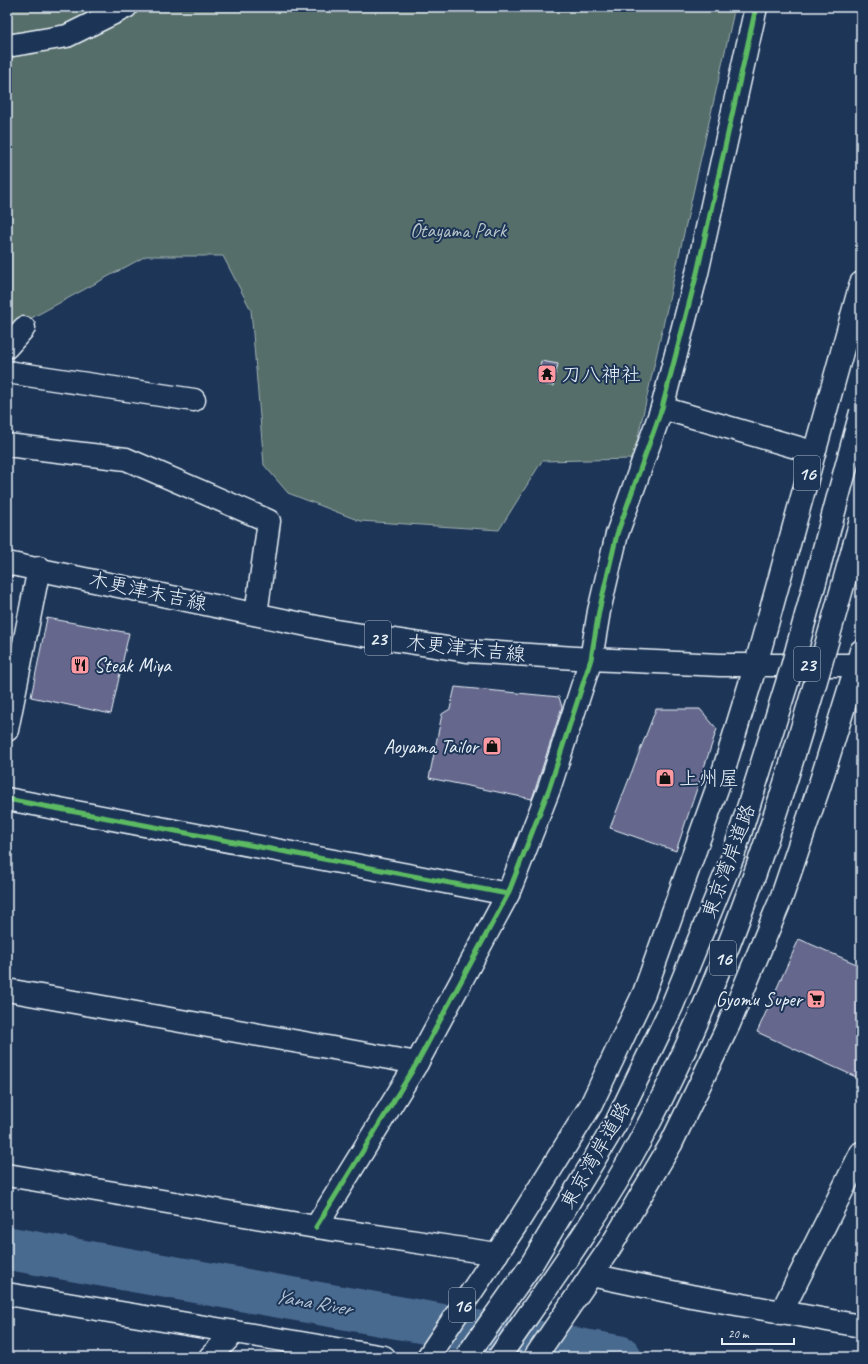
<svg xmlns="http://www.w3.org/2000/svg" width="868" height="1364" font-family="Caveat,'Klee One',sans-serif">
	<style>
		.green { fill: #566e6a; stroke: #9fb0b1 }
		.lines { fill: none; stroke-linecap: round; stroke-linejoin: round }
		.river { stroke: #4a6a8f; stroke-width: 43 }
		.building { fill: #65678c; stroke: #e8f1f8 }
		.minor-casing { stroke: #e8f1f8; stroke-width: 25 }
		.major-casing { stroke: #e8f1f8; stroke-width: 25 }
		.highway-casing { stroke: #e8f1f8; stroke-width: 25 }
		.minor { stroke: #1d3557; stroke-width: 22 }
		.major { stroke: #1d3557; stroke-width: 22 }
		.highway { stroke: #1d3557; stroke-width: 22 }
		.highway-bridge-casing { stroke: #e8f1f8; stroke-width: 25; stroke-linecap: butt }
		.highway-bridge { stroke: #1d3557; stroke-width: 22 }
		.cycleway-casing { stroke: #1d3557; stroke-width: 8 }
		.cycleway { stroke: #5cba63; stroke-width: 5 }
		.labels { text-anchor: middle; stroke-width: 4; stroke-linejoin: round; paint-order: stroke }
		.shield { fill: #1d3557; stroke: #abb9c8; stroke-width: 1 }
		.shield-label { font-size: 19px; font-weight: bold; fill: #e8f1f8 }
		.park-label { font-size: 20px; fill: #b5c3c6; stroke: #1d3557 }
		.poi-label { font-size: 20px; fill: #e8f1f8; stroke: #1d3557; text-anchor: start }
		.street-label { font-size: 20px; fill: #e8f1f8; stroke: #1d3557 }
		.water-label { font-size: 21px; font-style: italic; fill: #b1c2d3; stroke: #1d3557 }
	</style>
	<rect width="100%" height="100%" fill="#1d3557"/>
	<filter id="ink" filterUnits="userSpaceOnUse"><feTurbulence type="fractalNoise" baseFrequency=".025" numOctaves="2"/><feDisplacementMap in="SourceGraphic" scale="8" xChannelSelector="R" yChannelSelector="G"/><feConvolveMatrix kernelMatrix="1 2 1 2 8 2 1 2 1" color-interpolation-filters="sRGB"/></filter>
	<g filter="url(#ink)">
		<path class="green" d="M 7,7 L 735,7 L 633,459 L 542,461 L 499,530 L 360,521 L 288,493 L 264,465 L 251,310 L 223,256 L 146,256 L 26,321 L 7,338 Z"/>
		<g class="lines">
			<path class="river" d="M 7,1248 L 620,1357"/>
		</g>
		<g class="building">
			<path d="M 541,361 L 558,364 L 553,386 L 537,383 Z"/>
			<path d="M 47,618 L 129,633 L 111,714 L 31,697 Z"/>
			<path d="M 455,687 L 559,697 L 562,707 L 532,799 L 429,778 L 442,714 L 450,709 Z"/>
			<path d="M 656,709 L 700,709 L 717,729 L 676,851 L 610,828 Z"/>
			<path d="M 799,939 L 861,966 L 861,1065 L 856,1077 L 757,1032 Z"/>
		</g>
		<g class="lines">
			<defs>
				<g id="minor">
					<path d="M 7,46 L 67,36 L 126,7"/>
					<path d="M 7,347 L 24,328"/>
					<path d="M 7,372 L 194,400"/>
					<path d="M 662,408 L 813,452"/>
					<path d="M 7,445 L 126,459 L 269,521 L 256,614"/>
					<path d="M 7,730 L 39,568"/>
					<path d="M 7,799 L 508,894"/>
					<path d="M 7,990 L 417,1063"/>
					<path d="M 7,1175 L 316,1227 L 497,1254"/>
					<path d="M 316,1227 L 417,1063 L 508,894 L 549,789 L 591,659 L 599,611 L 617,534 L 662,408 L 697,273 L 756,7"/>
					<path d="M 591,1275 L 691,1296 L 861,1326"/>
					<path d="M 7,1294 L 384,1357"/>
					<path d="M 781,1313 L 861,1153"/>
					<path d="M 210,1357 L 235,1332"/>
				</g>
				<path id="major" d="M 7,563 L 336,631 L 467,651 L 591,659 L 720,665 L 861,665"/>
				<g id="highway">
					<path d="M 428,1357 L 520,1219 L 591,1105 L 644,993 L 724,769 L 756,664 L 861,283"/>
					<path d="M 535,1357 L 611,1246 L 671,1144 L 729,1024 L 781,899 L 820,784 L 861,651"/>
				</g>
			</defs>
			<use href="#minor" class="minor-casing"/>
			<use href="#major" class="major-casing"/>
			<use href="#highway" class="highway-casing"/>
			<use href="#minor" class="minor"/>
			<use href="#major" class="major"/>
			<use href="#highway" class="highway"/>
			<defs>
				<g id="highway-bridge">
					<path d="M 466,1357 L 531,1265 L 616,1123 L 672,1006 L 733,856 L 792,667 L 861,412"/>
					<path d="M 499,1357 C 549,1285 601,1214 642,1137 C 745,943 803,730 861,520"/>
				</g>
			</defs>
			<use href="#highway-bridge" class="highway-bridge-casing"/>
			<use href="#highway-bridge" class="highway-bridge"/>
			<defs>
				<g id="cycleway">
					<path d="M 7,799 L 508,894"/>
					<path d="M 316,1227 L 417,1063 L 508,894 L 549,789 L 591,659 L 599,611 L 617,534 L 662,408 L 697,273 L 756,7"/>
				</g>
			</defs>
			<use href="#cycleway" class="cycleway-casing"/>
			<use href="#cycleway" class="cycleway"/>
		</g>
	</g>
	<defs>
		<symbol id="temple-square" viewBox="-11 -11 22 22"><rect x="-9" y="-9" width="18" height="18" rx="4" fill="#ff9aa2" stroke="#1d3557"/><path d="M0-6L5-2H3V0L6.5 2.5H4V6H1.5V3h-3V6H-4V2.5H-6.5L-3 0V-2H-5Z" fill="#111"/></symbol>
		<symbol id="restaurant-square" viewBox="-11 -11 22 22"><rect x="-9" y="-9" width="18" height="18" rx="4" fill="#ff9aa2" stroke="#1d3557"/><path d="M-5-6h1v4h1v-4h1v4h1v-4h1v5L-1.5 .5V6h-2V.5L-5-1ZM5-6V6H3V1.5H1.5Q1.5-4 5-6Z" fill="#111"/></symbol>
		<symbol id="shop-square" viewBox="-11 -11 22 22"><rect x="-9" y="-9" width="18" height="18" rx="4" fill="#ff9aa2" stroke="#1d3557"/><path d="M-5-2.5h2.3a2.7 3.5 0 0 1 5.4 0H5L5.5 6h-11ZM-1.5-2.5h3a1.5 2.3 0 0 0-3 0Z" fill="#111"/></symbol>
		<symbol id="supermarket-square" viewBox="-11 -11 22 22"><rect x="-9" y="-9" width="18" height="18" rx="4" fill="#ff9aa2" stroke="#1d3557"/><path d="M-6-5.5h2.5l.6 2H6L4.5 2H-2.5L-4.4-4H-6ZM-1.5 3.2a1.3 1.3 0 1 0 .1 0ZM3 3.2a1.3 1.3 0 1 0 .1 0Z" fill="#111"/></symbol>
	</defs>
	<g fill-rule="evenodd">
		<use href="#temple-square" x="536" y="363" width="22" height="22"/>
		<use href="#restaurant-square" x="69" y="654" width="22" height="22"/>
		<use href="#shop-square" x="481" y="735" width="22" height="22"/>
		<use href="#shop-square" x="654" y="767" width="22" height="22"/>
		<use href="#supermarket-square" x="805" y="988" width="22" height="22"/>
	</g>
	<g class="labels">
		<g class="shield">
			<rect x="794" y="456" width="26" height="34" rx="3"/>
			<rect x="365" y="621" width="26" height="34" rx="3"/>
			<rect x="794" y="647" width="26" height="34" rx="3"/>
			<rect x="710" y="941" width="26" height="34" rx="3"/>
			<rect x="449" y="1288" width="26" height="34" rx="3"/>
		</g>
		<g class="shield-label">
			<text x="807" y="480">16</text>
			<text x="378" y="645">23</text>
			<text x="807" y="671">23</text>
			<text x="723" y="965">16</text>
			<text x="462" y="1312">16</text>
		</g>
		<g class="park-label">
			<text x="458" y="237">Ōtayama Park</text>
		</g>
		<g class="poi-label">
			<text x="561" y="381">刀八神社</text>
			<text x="94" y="672">Steak Miya</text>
			<text x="478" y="753" text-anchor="end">Aoyama Tailor</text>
			<text x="679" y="785">上州屋</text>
			<text x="802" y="1006" text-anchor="end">Gyomu Super</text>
		</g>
		<g class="street-label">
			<text transform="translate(148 591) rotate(12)" y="7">木更津末吉線</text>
			<text transform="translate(466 648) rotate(6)" y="7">木更津末吉線</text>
			<text transform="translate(728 861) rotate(-70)" y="7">東京湾岸道路</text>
			<text transform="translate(595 1155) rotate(-60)" y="7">東京湾岸道路</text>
		</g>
		<g class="water-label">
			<text transform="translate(313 1302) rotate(10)" y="7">Yana River</text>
		</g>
	</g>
	<rect width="868" height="1364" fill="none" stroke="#1d3557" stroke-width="24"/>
	<rect x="12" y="12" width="844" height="1340" fill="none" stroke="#e8f1f8" stroke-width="1.5" filter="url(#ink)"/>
	<path d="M722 1338v6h72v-6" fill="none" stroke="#e8f1f8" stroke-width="2"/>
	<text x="728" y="1338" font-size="12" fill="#e8f1f8" stroke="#1d3557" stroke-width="3" paint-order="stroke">20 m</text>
</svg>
